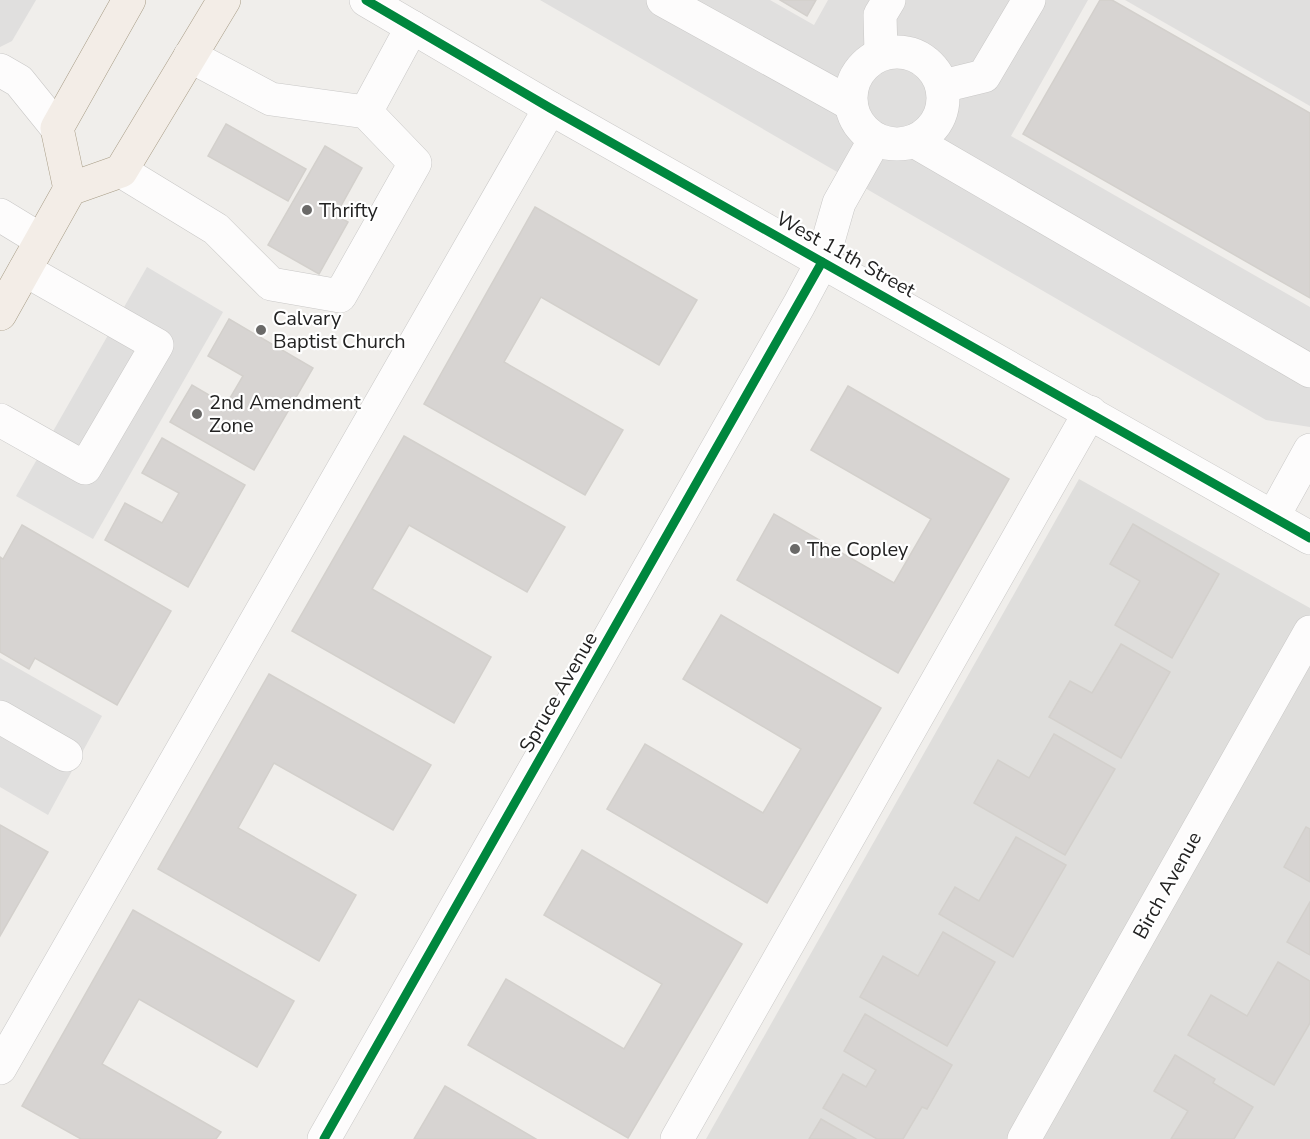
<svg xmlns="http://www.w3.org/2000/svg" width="1310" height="1139" font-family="'Nunito Sans',sans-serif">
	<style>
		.residential { fill: #dfdedc }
		.parking { fill: #e0dfde }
		.building { fill: #d7d4d2; stroke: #d3d0cc; stroke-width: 1.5 }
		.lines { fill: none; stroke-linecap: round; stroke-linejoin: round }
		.minor-casing { stroke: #c9c8c7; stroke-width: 34 }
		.major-casing { stroke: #a79c86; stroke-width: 34 }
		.minor { stroke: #fdfcfc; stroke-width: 33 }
		.major { stroke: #f3ede7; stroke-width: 33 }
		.cycleway-casing { stroke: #fff; stroke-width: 13 }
		.cycleway { stroke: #00873e; stroke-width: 9 }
		.poi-dot { fill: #6a6968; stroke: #fff; stroke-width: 2 }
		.labels { text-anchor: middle; stroke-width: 4.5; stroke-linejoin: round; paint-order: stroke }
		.poi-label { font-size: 20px; fill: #222; stroke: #fff; text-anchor: start }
		.street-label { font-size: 20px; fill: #222; stroke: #fff }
	</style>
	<rect width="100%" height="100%" fill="#f0eeeb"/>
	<path class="residential" d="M 1079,479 L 1310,608 L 1310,1139 L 706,1139 Z"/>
	<g class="parking">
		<path d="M 0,0 L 36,0 L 12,41 L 0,47 Z"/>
		<path d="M 540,0 L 770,0 L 814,25 L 828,0 L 1088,0 L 1011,136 L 1310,307 L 1310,427 L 1266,420 Z"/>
		<path d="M 1125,0 L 1310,0 L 1310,106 Z"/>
		<path d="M 147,267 L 223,312 L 93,539 L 16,496 Z"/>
		<path d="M 0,658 L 102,716 L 48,815 L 0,787 Z"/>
	</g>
	<g class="building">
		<path d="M 780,0 L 816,0 L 807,16 Z"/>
		<path d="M 1100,0 L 1112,0 L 1310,113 L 1310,298 L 1023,134 Z"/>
		<path d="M 226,124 L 306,169 L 288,201 L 208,156 Z"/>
		<path d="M 325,146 L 362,168 L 336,215 L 348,222 L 319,274 L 268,245 Z"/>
		<path d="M 535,207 L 697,300 L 659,365 L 541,297 L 504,362 L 623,430 L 585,495 L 424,404 Z"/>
		<path d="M 229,319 L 313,368 L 254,470 L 170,422 L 192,385 L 226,405 L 243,376 L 208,356 Z"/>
		<path d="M 848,386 L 1009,479 L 898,673 L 737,580 L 774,514 L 894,583 L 931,519 L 811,450 Z"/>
		<path d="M 404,436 L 565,527 L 527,592 L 409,525 L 372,589 L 491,657 L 454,723 L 292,631 Z"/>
		<path d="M 162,438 L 245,485 L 188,587 L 105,540 L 125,503 L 162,523 L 179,493 L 142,473 Z"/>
		<path d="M 1133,524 L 1219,574 L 1172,658 L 1115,625 L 1140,581 L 1110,564 Z"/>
		<path d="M 22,525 L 171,611 L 117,705 L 35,658 L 29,669 L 0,652 L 0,557 L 3,559 Z"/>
		<path d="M 721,615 L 881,708 L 767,903 L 607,809 L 645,744 L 763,813 L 801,749 L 683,679 Z"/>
		<path d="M 1121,644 L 1170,672 L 1121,758 L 1049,717 L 1070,681 L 1092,693 Z"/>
		<path d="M 269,674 L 431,765 L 393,830 L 274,763 L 238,828 L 356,895 L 319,961 L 158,869 Z"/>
		<path d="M 1054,734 L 1115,769 L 1065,855 L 974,803 L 998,760 L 1029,778 Z"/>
		<path d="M 0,825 L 48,852 L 0,936 Z"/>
		<path d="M 1306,827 L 1310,829 L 1310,882 L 1284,867 Z"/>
		<path d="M 1016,837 L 1066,865 L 1013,957 L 939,914 L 955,887 L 979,901 Z"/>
		<path d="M 582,850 L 742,944 L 628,1138 L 468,1045 L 506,979 L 624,1049 L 662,984 L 544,915 Z"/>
		<path d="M 1310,902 L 1310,955 L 1287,942 Z"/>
		<path d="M 133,910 L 294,1001 L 257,1067 L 139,999 L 102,1064 L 221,1132 L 216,1139 L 81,1139 L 22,1106 Z"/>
		<path d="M 943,932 L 995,962 L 947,1046 L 860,997 L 883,956 L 918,976 Z"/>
		<path d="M 1278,962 L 1310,981 L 1310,1023 L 1274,1085 L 1188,1035 L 1211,995 L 1247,1016 Z"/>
		<path d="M 865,1014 L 952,1065 L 927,1109 L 922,1107 L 903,1139 L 877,1139 L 823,1108 L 843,1074 L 866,1087 L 876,1070 L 844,1051 Z"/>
		<path d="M 1175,1055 L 1215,1079 L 1213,1083 L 1253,1107 L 1234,1139 L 1171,1139 L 1188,1111 L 1154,1091 Z"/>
		<path d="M 445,1086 L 536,1139 L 414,1139 Z"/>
		<path d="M 821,1119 L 856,1139 L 809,1139 Z"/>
	</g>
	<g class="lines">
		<defs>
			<g id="minor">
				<path d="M 366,0 L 550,108 L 1310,538"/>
				<path d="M 663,0 L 851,104"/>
				<circle cx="897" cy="98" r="46"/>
				<path d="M 881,53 L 880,15 L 889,0"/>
				<path d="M 0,70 L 19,81 L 57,128"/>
				<path d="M 943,86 L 984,76 L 1029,0"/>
				<path d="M 366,112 L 412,27"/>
				<path d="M 914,141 L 1310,371"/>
				<path d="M 121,171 L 216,229 L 271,284 L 340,296 L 415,163 L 366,112 L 271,99 L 190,56"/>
				<path d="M 0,215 L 41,240"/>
				<path d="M 0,420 L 85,468 L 157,345 L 25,270"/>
				<path d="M 1273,517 L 1310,450"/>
				<path d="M 0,717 L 66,755"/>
				<path d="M 0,1068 L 550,108"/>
				<path d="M 324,1139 L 799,305 L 822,262 L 839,203 L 875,139"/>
				<path d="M 677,1139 L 1090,412"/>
				<path d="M 1024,1139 L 1310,632"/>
			</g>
			<g id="major">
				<path d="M 70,189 L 57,128 L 129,0"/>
				<path d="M 0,314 L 70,189 L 121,171 L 224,0"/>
			</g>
		</defs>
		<use href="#minor" class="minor-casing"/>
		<use href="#major" class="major-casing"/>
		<use href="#minor" class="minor"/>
		<use href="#major" class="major"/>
		<defs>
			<g id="cycleway">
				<path d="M 366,0 L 550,108 L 1310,538"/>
				<path d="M 324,1139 L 822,262"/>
			</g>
		</defs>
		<use href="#cycleway" class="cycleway-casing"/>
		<use href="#cycleway" class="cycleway"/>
	</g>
	<g class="poi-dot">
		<circle cx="307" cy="210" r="6"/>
		<circle cx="261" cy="330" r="6"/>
		<circle cx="197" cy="414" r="6"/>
		<circle cx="795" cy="549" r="6"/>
	</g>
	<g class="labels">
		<g class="poi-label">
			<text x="319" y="217">Thrifty</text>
			<text x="273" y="325">Calvary<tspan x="273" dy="23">Baptist Church</tspan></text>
			<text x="209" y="409">2nd Amendment<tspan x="209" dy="23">Zone</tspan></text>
			<text x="807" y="556">The Copley</text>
		</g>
		<g class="street-label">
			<text transform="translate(846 254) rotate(29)" y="7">West 11th Street</text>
			<text transform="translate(558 692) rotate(-60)" y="7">Spruce Avenue</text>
			<text transform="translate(1167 885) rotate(-61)" y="7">Birch Avenue</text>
		</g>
	</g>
</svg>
